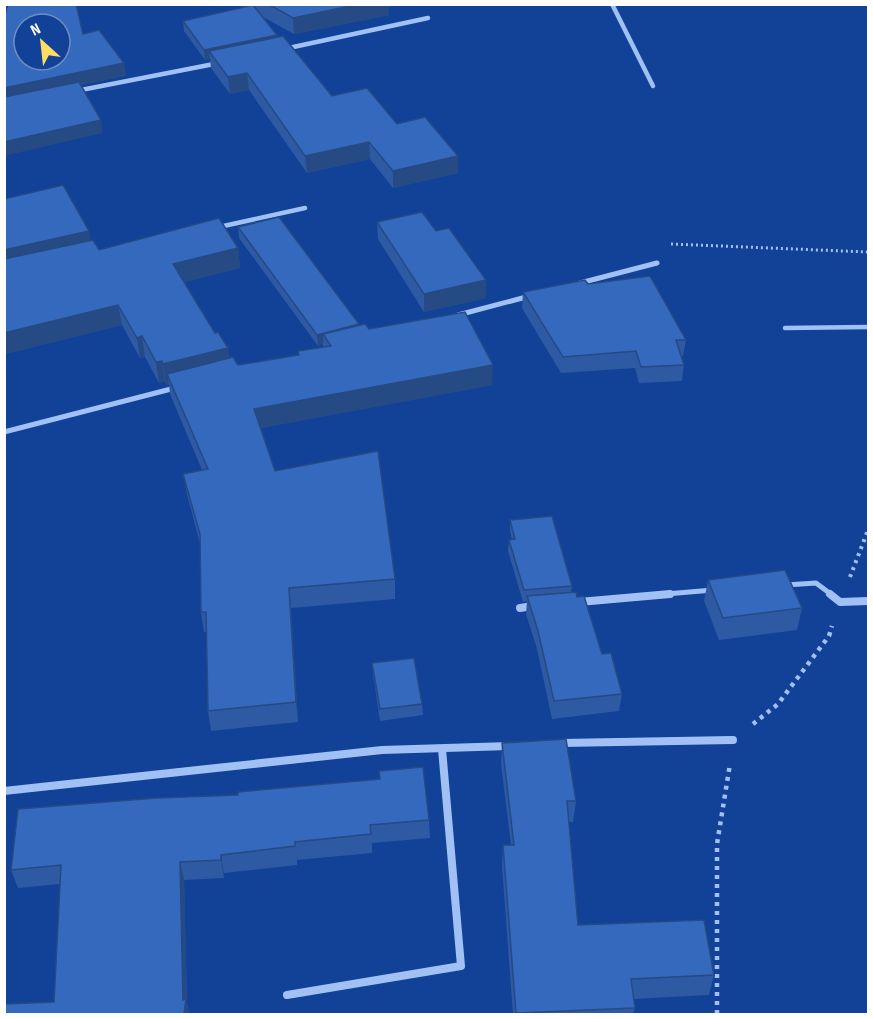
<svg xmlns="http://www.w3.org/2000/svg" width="873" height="1019" font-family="'Sofia Sans Condensed',sans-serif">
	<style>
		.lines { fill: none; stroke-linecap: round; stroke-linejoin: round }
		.path-far2 { stroke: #a1c1f4; stroke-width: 3; stroke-dasharray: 2 3; stroke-linecap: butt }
		.path-far1 { stroke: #a1c1f4; stroke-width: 4; stroke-dasharray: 3 4.5; stroke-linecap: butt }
		.path { stroke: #a1c1f4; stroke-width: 4.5; stroke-dasharray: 4 5; stroke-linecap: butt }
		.service { stroke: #a1c1f4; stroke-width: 4.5 }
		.minor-far2 { stroke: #a1c1f4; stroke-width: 4.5 }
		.minor-far1 { stroke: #a1c1f4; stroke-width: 5 }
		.minor { stroke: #a1c1f4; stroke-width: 8 }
		.wall { fill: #2e5aa3 }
		.shaded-wall { fill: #254a84 }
		.building { fill: #3569bd; stroke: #254a84; stroke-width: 1.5; fill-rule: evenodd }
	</style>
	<rect width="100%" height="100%" fill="#114297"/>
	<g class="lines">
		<path class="path-far2" d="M 671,244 L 868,252"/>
		<path class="path-far1" d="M 850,577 L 868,530"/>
		<g class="path">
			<path d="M 753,724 L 778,704 L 829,636 L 832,626"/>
			<path d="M 717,1014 L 717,844 L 730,764"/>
		</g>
		<path class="service" d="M 785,328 L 868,327"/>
		<g class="minor-far2">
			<path d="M 612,4 L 653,86"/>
			<path d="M 284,49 L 428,18"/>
			<path d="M 76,91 L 219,63"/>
			<path d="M 219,227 L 305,208"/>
		</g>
		<g class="minor-far1">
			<path d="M 580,283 L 657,263"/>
			<path d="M 458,315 L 530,296"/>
			<path d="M 4,432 L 175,388"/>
			<path d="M 786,585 L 816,583 L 832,595"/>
			<path d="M 654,595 L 713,590"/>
		</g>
		<g class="minor">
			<path d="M 830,594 L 840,602 L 868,601"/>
			<path d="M 579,602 L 670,594"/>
			<path d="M 520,608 L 533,606"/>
			<path d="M 561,743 L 733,740"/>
			<path d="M 4,791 L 382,750 L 509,746"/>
			<path d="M 287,995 L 461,966 L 442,749"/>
		</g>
	</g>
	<g class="wall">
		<path d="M 242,4 L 389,4 L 389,15 L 294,34 L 263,17 L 277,37 L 332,96 L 397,124 L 458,156 L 458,173 L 393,188 L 370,159 L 307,173 L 249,90 L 230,94 L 211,68 L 210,59 L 205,60 L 184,31 L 183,21 L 244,7 L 242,6 Z"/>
		<path d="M 4,199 L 89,231 L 90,240 L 99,250 L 238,248 L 240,268 L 184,282 L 215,333 L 228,348 L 229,358 L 238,365 L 298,355 L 298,351 L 323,347 L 323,344 L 318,346 L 239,238 L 238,227 L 359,324 L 359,325 L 492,385 L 261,428 L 275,471 L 395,579 L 395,599 L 291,608 L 298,722 L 211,731 L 208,711 L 206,632 L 204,632 L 201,612 L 200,544 L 187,494 L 183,474 L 202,470 L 170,394 L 169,384 L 166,385 L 165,381 L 159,383 L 145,357 L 140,358 L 122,325 L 5,354 L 4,352 Z"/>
		<path d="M 377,222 L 436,231 L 486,280 L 486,298 L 424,312 L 378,239 Z"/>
		<path d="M 588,284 L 686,340 L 683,356 L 681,356 L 684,365 L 682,381 L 639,383 L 635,368 L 561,373 L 522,308 L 523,292 Z"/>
		<path d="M 510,520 L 572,586 L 571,592 L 577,597 L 602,654 L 622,694 L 619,711 L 552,719 L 537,649 L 526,614 L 527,601 L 523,602 L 508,551 L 509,540 L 512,540 L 510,531 Z"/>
		<path d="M 708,580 L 802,608 L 797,630 L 719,640 L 704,601 Z"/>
		<path d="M 372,663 L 422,704 L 423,715 L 380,721 L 373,674 Z"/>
		<path d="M 502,743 L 576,801 L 573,822 L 569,822 L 578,925 L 714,975 L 709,995 L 633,999 L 635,1008 L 633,1014 L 513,1014 L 502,866 L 503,845 L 511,845 L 501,764 Z"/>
		<path d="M 18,809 L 429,820 L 430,838 L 372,843 L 372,853 L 297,860 L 297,865 L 224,873 L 224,878 L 184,880 L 187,1003 L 189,1014 L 4,1014 L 54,1002 L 60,884 L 18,888 L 11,870 Z"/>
	</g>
	<g class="shaded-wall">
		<path d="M 360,4 L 389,4 L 389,15 L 294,34 L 293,18 Z"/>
		<path d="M 277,35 L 278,45 L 209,51 L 210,59 L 205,60 L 204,50 Z"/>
		<path d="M 124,63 L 126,76 L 4,102 L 4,88 Z"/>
		<path d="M 247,73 L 249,90 L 230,94 L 228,77 Z"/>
		<path d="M 101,120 L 103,133 L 4,156 L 4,142 Z"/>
		<path d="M 369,142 L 370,159 L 307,173 L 305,156 Z"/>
		<path d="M 458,156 L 458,173 L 393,188 L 393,171 Z"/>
		<path d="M 89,231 L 92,251 L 4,271 L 4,250 Z"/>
		<path d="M 238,248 L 240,268 L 176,284 L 173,264 Z"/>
		<path d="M 486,280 L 486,298 L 424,312 L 424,294 Z"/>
		<path d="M 118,305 L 122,325 L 5,354 L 4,333 Z"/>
		<path d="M 359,324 L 359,335 L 323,334 L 323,344 L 318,346 L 317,335 Z"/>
		<path d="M 142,336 L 145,357 L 140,358 L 137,338 Z"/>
		<path d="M 228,348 L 231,368 L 167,374 L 169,384 L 166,385 L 163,364 Z"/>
		<path d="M 162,361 L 165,381 L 159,383 L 156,362 Z"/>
		<path d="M 493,365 L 492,385 L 256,429 L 254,409 Z"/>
		<path d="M 289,588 L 291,608 L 298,722 L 296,702 Z"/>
		<path d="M 221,855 L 224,873 L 224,878 L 221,860 Z"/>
		<path d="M 180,862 L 184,880 L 187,1003 L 189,1014 L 184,1014 L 183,1000 Z"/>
	</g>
	<g class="building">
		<path d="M 8,4 L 76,4 L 83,34 L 99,30 L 124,63 L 4,88 L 4,19 ZM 24,24 L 60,24 L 60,60 L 24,60 Z"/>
		<path d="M 268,4 L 360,4 L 293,18 Z"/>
		<path d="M 253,5 L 277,35 L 204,50 L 183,21 Z"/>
		<path d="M 283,36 L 332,96 L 367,88 L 397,124 L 425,117 L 458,156 L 393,171 L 369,142 L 305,156 L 247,73 L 228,77 L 209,51 Z"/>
		<path d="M 79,82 L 101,120 L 4,142 L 4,97 Z"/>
		<path d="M 63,185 L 89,231 L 4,250 L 4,199 Z"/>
		<path d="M 422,212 L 436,231 L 449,228 L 486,280 L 424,294 L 377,222 Z"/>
		<path d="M 279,217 L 359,324 L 317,335 L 238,227 Z"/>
		<path d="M 219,218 L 238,248 L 173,264 L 215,333 L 218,332 L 228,348 L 163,364 L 162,361 L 156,362 L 142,336 L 137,338 L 118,305 L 4,333 L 4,259 L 93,240 L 99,250 Z"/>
		<path d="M 650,276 L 686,340 L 676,340 L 684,365 L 641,367 L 636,351 L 563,357 L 523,292 L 585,280 L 588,284 Z"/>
		<path d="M 465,312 L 493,365 L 254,409 L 275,471 L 378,451 L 395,579 L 289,588 L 296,702 L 208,711 L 206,612 L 201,612 L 200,534 L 183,474 L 208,469 L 167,374 L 233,357 L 238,365 L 299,355 L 298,351 L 331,346 L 323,334 L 365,324 L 369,329 Z"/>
		<path d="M 552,516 L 572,586 L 524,590 L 509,540 L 515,539 L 510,520 Z"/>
		<path d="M 785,570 L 802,608 L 723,618 L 708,580 Z"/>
		<path d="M 576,592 L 577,597 L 584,596 L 602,654 L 611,653 L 622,694 L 554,701 L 538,631 L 527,596 Z"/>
		<path d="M 414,658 L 422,704 L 380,709 L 372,663 Z"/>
		<path d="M 566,739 L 576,801 L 567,801 L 578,925 L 704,920 L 714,975 L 631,979 L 635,1008 L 516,1013 L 503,845 L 514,845 L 502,743 Z"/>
		<path d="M 423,767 L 429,820 L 370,825 L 371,834 L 295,842 L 295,846 L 221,855 L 221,860 L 180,862 L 183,1000 L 186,999 L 184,1014 L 4,1014 L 4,1004 L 54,1002 L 61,865 L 11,870 L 18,809 L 157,798 L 238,795 L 238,792 L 380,779 L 379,771 Z"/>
	</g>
	<rect width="873" height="1019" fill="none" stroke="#ffffff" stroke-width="12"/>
	<g transform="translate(42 42) rotate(333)"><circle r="28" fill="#114297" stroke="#708ec1" stroke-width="1.5"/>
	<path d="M0-4.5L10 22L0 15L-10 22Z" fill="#ffdd64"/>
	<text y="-9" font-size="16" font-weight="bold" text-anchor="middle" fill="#ffffff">N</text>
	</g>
</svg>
